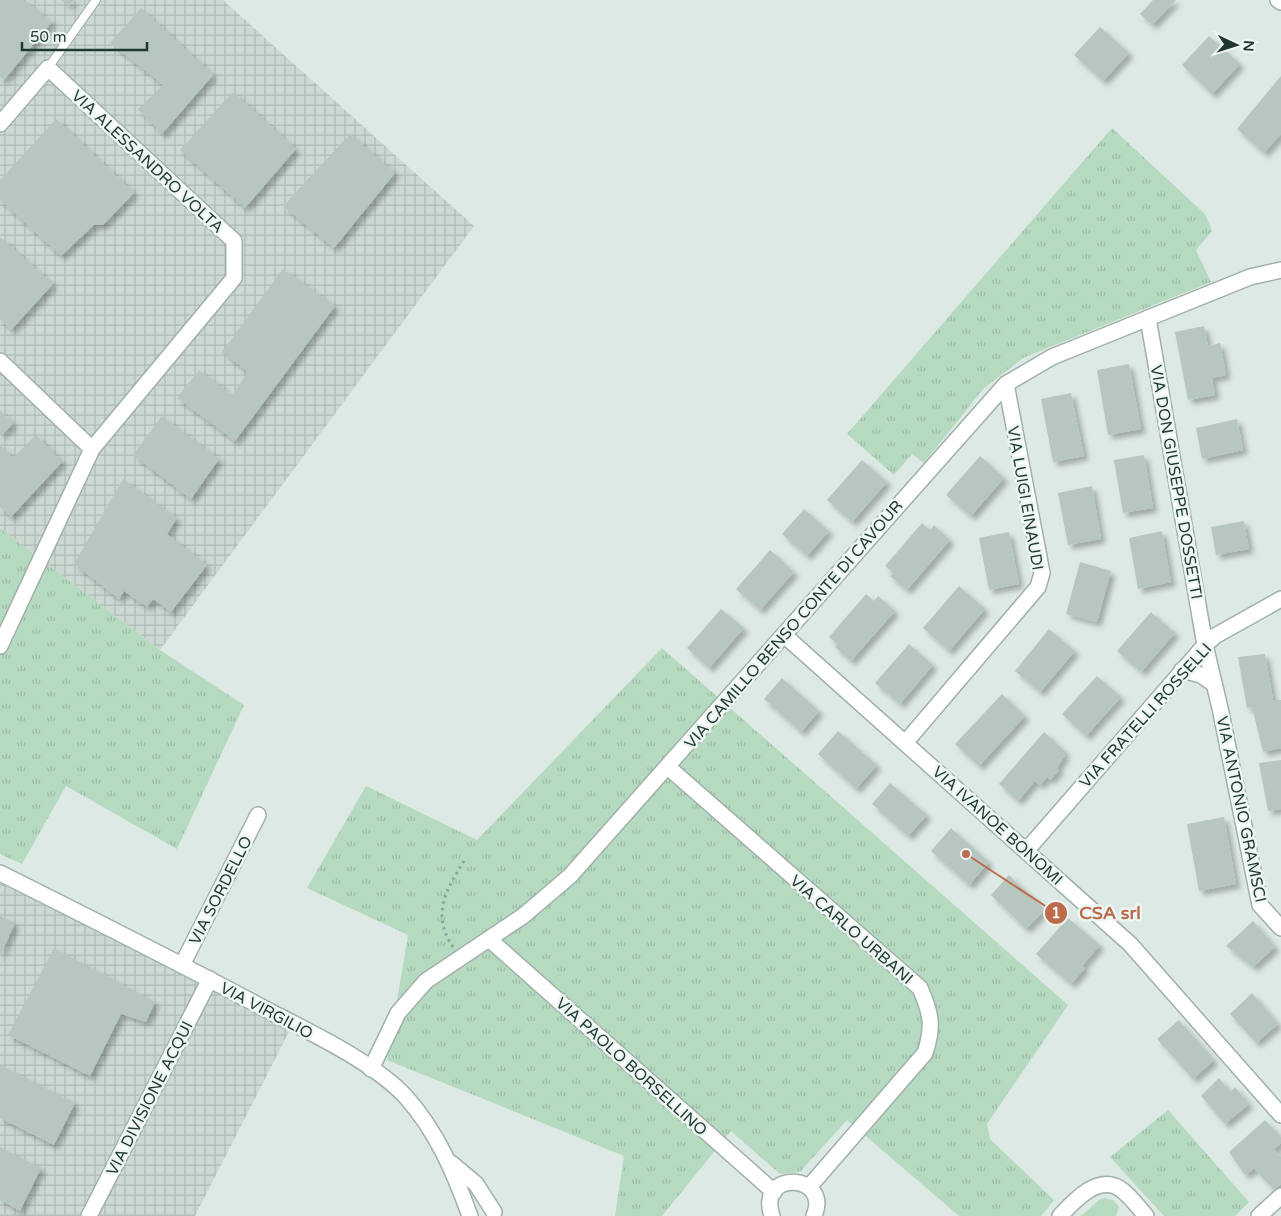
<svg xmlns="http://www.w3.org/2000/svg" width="1281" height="1216" font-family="'Varela Round',sans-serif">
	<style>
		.industrial { fill: url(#industrial-grid) }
		.grass { fill: url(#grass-tufts) }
		.park { fill: #b6dac0 }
		.building { fill: #b6c6c0; filter: url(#shadow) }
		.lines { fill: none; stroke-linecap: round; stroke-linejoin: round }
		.service-casing { stroke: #a0b0ab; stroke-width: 10 }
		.minor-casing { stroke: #a0b0ab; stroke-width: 18 }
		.path { stroke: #7eac9f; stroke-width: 3; stroke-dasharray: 2.5 4; stroke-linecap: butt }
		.service { stroke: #fff; stroke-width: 8 }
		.minor { stroke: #fff; stroke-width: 15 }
		.labels { text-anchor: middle; stroke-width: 5; stroke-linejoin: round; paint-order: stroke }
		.street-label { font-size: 16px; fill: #1f3832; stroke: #edf6f2 }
		.leader { fill: none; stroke: #bc6c4c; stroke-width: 2 }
		.callout-dot { fill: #bc6c4c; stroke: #edf6f2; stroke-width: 2 }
		.mark-label { font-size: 15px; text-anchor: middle; font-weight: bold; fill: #fff }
		.callout-label { font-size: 18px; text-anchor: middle; font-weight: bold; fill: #bc6c4c; stroke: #edf6f2; stroke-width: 5; stroke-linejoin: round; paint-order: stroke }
	</style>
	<defs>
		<pattern id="industrial-grid" width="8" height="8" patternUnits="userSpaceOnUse" patternTransform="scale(1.25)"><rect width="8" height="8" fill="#ccd9d3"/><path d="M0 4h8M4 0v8" fill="none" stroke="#afbbb6"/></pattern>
		<pattern id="grass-tufts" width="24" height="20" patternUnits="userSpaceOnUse" patternTransform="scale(1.25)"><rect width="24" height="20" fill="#b6dac0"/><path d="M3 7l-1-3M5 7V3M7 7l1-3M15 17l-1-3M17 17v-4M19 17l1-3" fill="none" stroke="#9cbca5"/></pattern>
		<filter id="shadow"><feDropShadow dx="4.5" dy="4.5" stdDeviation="2.5" flood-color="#0004"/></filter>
	</defs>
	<rect width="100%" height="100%" fill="#dde9e4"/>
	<g class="industrial">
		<path d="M 0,0 L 223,0 L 474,226 L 160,650 L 0,528 Z"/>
		<path d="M 0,873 L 293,1024 L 195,1216 L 0,1216 Z"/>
	</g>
	<g class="grass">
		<path d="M 1112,128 L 1205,214 L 1212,231 L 1196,250 L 1211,282 L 1023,358 L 983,389 L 924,463 L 912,454 L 894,475 L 847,434 Z"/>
		<path d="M 0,528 L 160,650 L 244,705 L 177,849 L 66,786 L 22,864 L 0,854 Z"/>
		<path d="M 662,648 L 1068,1005 L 987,1124 L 990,1139 L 1054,1200 L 1041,1216 L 959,1216 L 847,1120 L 800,1172 L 780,1174 L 731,1131 L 662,1216 L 615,1216 L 624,1156 L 387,1060 L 408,935 L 307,888 L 366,786 L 477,840 Z"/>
		<path d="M 1168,1110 L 1249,1202 L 1235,1216 L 1164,1216 L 1110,1157 Z"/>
	</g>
	<path class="park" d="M 1104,1198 L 1113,1200 L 1119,1207 L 1116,1216 L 1081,1216 L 1099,1200 Z"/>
	<g class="building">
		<path d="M 0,0 L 24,0 L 52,22 L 4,80 L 0,77 Z"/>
		<path d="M 62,0 L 74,0 L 69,6 Z"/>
		<path d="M 1153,0 L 1176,0 L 1152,25 L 1140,14 Z"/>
		<path d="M 141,8 L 213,75 L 162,134 L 138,109 L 163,85 L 110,43 Z"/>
		<path d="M 1100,27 L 1129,53 L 1103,81 L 1074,55 Z"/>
		<path d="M 1209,36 L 1240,64 L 1212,94 L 1182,65 Z"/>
		<path d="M 1281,76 L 1281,134 L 1264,153 L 1237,129 Z"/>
		<path d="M 233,92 L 296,149 L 245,208 L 180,150 Z"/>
		<path d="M 56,119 L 134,193 L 103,225 L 94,225 L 61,256 L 0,200 L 0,180 Z"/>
		<path d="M 350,134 L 395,173 L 334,248 L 283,206 Z"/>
		<path d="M 0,237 L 53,284 L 11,330 L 0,319 Z"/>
		<path d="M 283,269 L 335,306 L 235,441 L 177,398 L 199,370 L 232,395 L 248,372 L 222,352 Z"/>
		<path d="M 1204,326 L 1208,346 L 1220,343 L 1226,375 L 1212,378 L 1215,395 L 1188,400 L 1175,332 Z"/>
		<path d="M 1129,364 L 1141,429 L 1108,435 L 1097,370 Z"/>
		<path d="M 1071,393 L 1084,456 L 1053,462 L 1041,399 Z"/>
		<path d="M 0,410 L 13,424 L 0,436 Z"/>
		<path d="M 162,416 L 219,459 L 191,499 L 133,455 Z"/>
		<path d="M 1237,419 L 1243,450 L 1202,459 L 1196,428 Z"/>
		<path d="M 36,435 L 62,462 L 11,517 L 0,507 L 0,445 L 13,458 Z"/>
		<path d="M 1144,455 L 1153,508 L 1123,513 L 1114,460 Z"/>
		<path d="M 980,456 L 1004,478 L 971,516 L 946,495 Z"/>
		<path d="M 862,460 L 887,482 L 852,522 L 827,500 Z"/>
		<path d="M 123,479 L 177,518 L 167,534 L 207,565 L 171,612 L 153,599 L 147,607 L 124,591 L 119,599 L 74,564 Z"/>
		<path d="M 1092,486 L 1101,539 L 1068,545 L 1058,493 Z"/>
		<path d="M 804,509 L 829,531 L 807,556 L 782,534 Z"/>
		<path d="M 1244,521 L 1249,549 L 1216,555 L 1211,527 Z"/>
		<path d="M 922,523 L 930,530 L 934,525 L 950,540 L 907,590 L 890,576 L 893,573 L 885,566 Z"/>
		<path d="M 1162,531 L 1171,582 L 1138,589 L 1129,538 Z"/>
		<path d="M 1009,532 L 1019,584 L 989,590 L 979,538 Z"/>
		<path d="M 770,550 L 794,572 L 760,610 L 736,589 Z"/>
		<path d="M 1080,562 L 1111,571 L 1097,622 L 1066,614 Z"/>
		<path d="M 959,586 L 985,609 L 949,651 L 923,628 Z"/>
		<path d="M 866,594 L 874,601 L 878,596 L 895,611 L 851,661 L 835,647 L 837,644 L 829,637 Z"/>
		<path d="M 721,609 L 744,628 L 709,668 L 687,648 Z"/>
		<path d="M 1151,612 L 1175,633 L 1141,672 L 1117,651 Z"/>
		<path d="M 1049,629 L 1075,651 L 1040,692 L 1015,671 Z"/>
		<path d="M 909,644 L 933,665 L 900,704 L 875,683 Z"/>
		<path d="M 1265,654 L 1273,700 L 1281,700 L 1281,748 L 1263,752 L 1252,707 L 1247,708 L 1238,657 Z"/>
		<path d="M 1097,676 L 1121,697 L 1086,736 L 1062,714 Z"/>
		<path d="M 782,678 L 819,711 L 801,732 L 764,699 Z"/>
		<path d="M 1002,694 L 1025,716 L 979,766 L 955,744 Z"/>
		<path d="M 838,731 L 877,765 L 856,789 L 818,754 Z"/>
		<path d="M 1044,732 L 1065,751 L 1063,753 L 1065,755 L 1057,768 L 1059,770 L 1050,780 L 1047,777 L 1040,785 L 1035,781 L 1018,801 L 999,784 Z"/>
		<path d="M 1281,760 L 1281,809 L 1268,811 L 1259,763 Z"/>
		<path d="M 890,783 L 927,815 L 908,836 L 872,804 Z"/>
		<path d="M 1224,817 L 1236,884 L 1199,891 L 1187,824 Z"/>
		<path d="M 951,828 L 989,862 L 969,885 L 931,851 Z"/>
		<path d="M 1009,875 L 1045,910 L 1026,929 L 991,895 Z"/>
		<path d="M 0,916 L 15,923 L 0,956 Z"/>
		<path d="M 1068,918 L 1100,945 L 1082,966 L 1085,968 L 1071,984 L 1036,954 Z"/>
		<path d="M 1253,921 L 1275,947 L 1253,967 L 1226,946 Z"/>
		<path d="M 54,948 L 155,1002 L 146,1022 L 121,1014 L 90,1076 L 8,1035 Z"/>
		<path d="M 1252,993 L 1278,1024 L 1256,1043 L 1230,1014 Z"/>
		<path d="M 1179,1020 L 1214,1060 L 1193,1079 L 1157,1039 Z"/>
		<path d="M 0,1065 L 75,1103 L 54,1145 L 0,1118 Z"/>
		<path d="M 1219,1078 L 1230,1092 L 1235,1087 L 1249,1104 L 1225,1124 L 1201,1096 Z"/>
		<path d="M 1265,1120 L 1281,1137 L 1281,1143 L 1274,1149 L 1281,1157 L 1281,1184 L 1274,1190 L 1254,1168 L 1245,1175 L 1229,1152 Z"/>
		<path d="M 0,1147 L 41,1168 L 20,1211 L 0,1200 Z"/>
	</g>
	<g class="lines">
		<defs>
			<path id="service" d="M 48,68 L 96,0"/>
			<g id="minor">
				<path d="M 1278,0 L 1281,2"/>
				<path d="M 0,124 L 48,68 L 234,241 L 234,278 L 92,449 L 0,646"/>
				<path d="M 1148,318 L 1205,645 L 1220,708 L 1260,905 L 1281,928"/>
				<path d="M 0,361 L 92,449"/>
				<path d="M 784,635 L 1130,944 L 1281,1115"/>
				<path d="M 1182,670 L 1201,675 L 1214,684"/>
				<path d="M 905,743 L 1038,587 L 1042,573 L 1006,384"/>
				<path d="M 668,767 L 920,988 C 931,1013 934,1026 925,1053 L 809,1187"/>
				<path d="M 1026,851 L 1205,645 L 1215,636 L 1281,599"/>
				<path d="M 0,873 C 90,918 180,963 269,1011 C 310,1032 375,1063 406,1097 C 437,1132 454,1172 470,1216"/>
				<path d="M 490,940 L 774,1192"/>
				<path d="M 182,965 L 258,815"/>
				<path d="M 371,1069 L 398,1013 L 426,981 L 523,916 L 570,876 L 1006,384 L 1052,357 L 1250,277 L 1281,270"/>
				<path d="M 451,1163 L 476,1184 L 494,1212"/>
				<path d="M 89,1216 L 210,979"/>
				<path d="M 772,1216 C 756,1169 832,1173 814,1216"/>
				<path d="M 1060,1216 C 1074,1201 1097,1175 1119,1188 C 1129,1194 1138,1207 1146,1216"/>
				<path d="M 1259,1216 L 1281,1196"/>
			</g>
		</defs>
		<use href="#service" class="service-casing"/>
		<use href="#minor" class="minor-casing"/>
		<path class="path" d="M 453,947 C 431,915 446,890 464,861"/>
		<use href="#service" class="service"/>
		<use href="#minor" class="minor"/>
	</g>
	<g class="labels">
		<g class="street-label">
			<text transform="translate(148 161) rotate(43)" y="6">VIA ALESSANDRO VOLTA</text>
			<text transform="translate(1177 482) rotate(80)" y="6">VIA DON GIUSEPPE DOSSETTI</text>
			<text transform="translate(1026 498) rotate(80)" y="6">VIA LUIGI EINAUDI</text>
			<text transform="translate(793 624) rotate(-49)" y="6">VIA CAMILLO BENSO CONTE DI CAVOUR</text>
			<text transform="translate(1145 715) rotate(-48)" y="6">VIA FRATELLI ROSSELLI</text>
			<text transform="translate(1242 809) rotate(78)" y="6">VIA ANTONIO GRAMSCI</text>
			<text transform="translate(998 825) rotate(42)" y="6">VIA IVANOE BONOMI</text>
			<text transform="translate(220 890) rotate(-63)" y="6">VIA SORDELLO</text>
			<text transform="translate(852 929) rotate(41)" y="6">VIA CARLO URBANI</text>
			<text transform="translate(267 1010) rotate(28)" y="6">VIA VIRGILIO</text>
			<text transform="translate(632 1066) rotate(42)" y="6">VIA PAOLO BORSELLINO</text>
			<text transform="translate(149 1098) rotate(-63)" y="6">VIA DIVISIONE ACQUI</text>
		</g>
	</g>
	<path class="leader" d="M966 854L1056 913"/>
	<g class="callout-dot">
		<circle cx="966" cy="854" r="5"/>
		<circle cx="1056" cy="913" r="12"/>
	</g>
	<g class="mark-label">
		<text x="1056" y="918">1</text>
	</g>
	<g class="callout-label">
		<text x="1110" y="919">CSA srl</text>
	</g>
	<g transform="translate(1236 45) rotate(94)" stroke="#edf6f2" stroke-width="4" paint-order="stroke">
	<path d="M0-4L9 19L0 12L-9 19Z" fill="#1f3832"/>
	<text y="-8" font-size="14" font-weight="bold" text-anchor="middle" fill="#1f3832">N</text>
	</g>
	<path d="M22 42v8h125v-8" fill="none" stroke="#1f3832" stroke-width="2.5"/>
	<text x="30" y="42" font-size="15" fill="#1f3832" stroke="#edf6f2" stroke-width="4" paint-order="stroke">50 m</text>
</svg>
